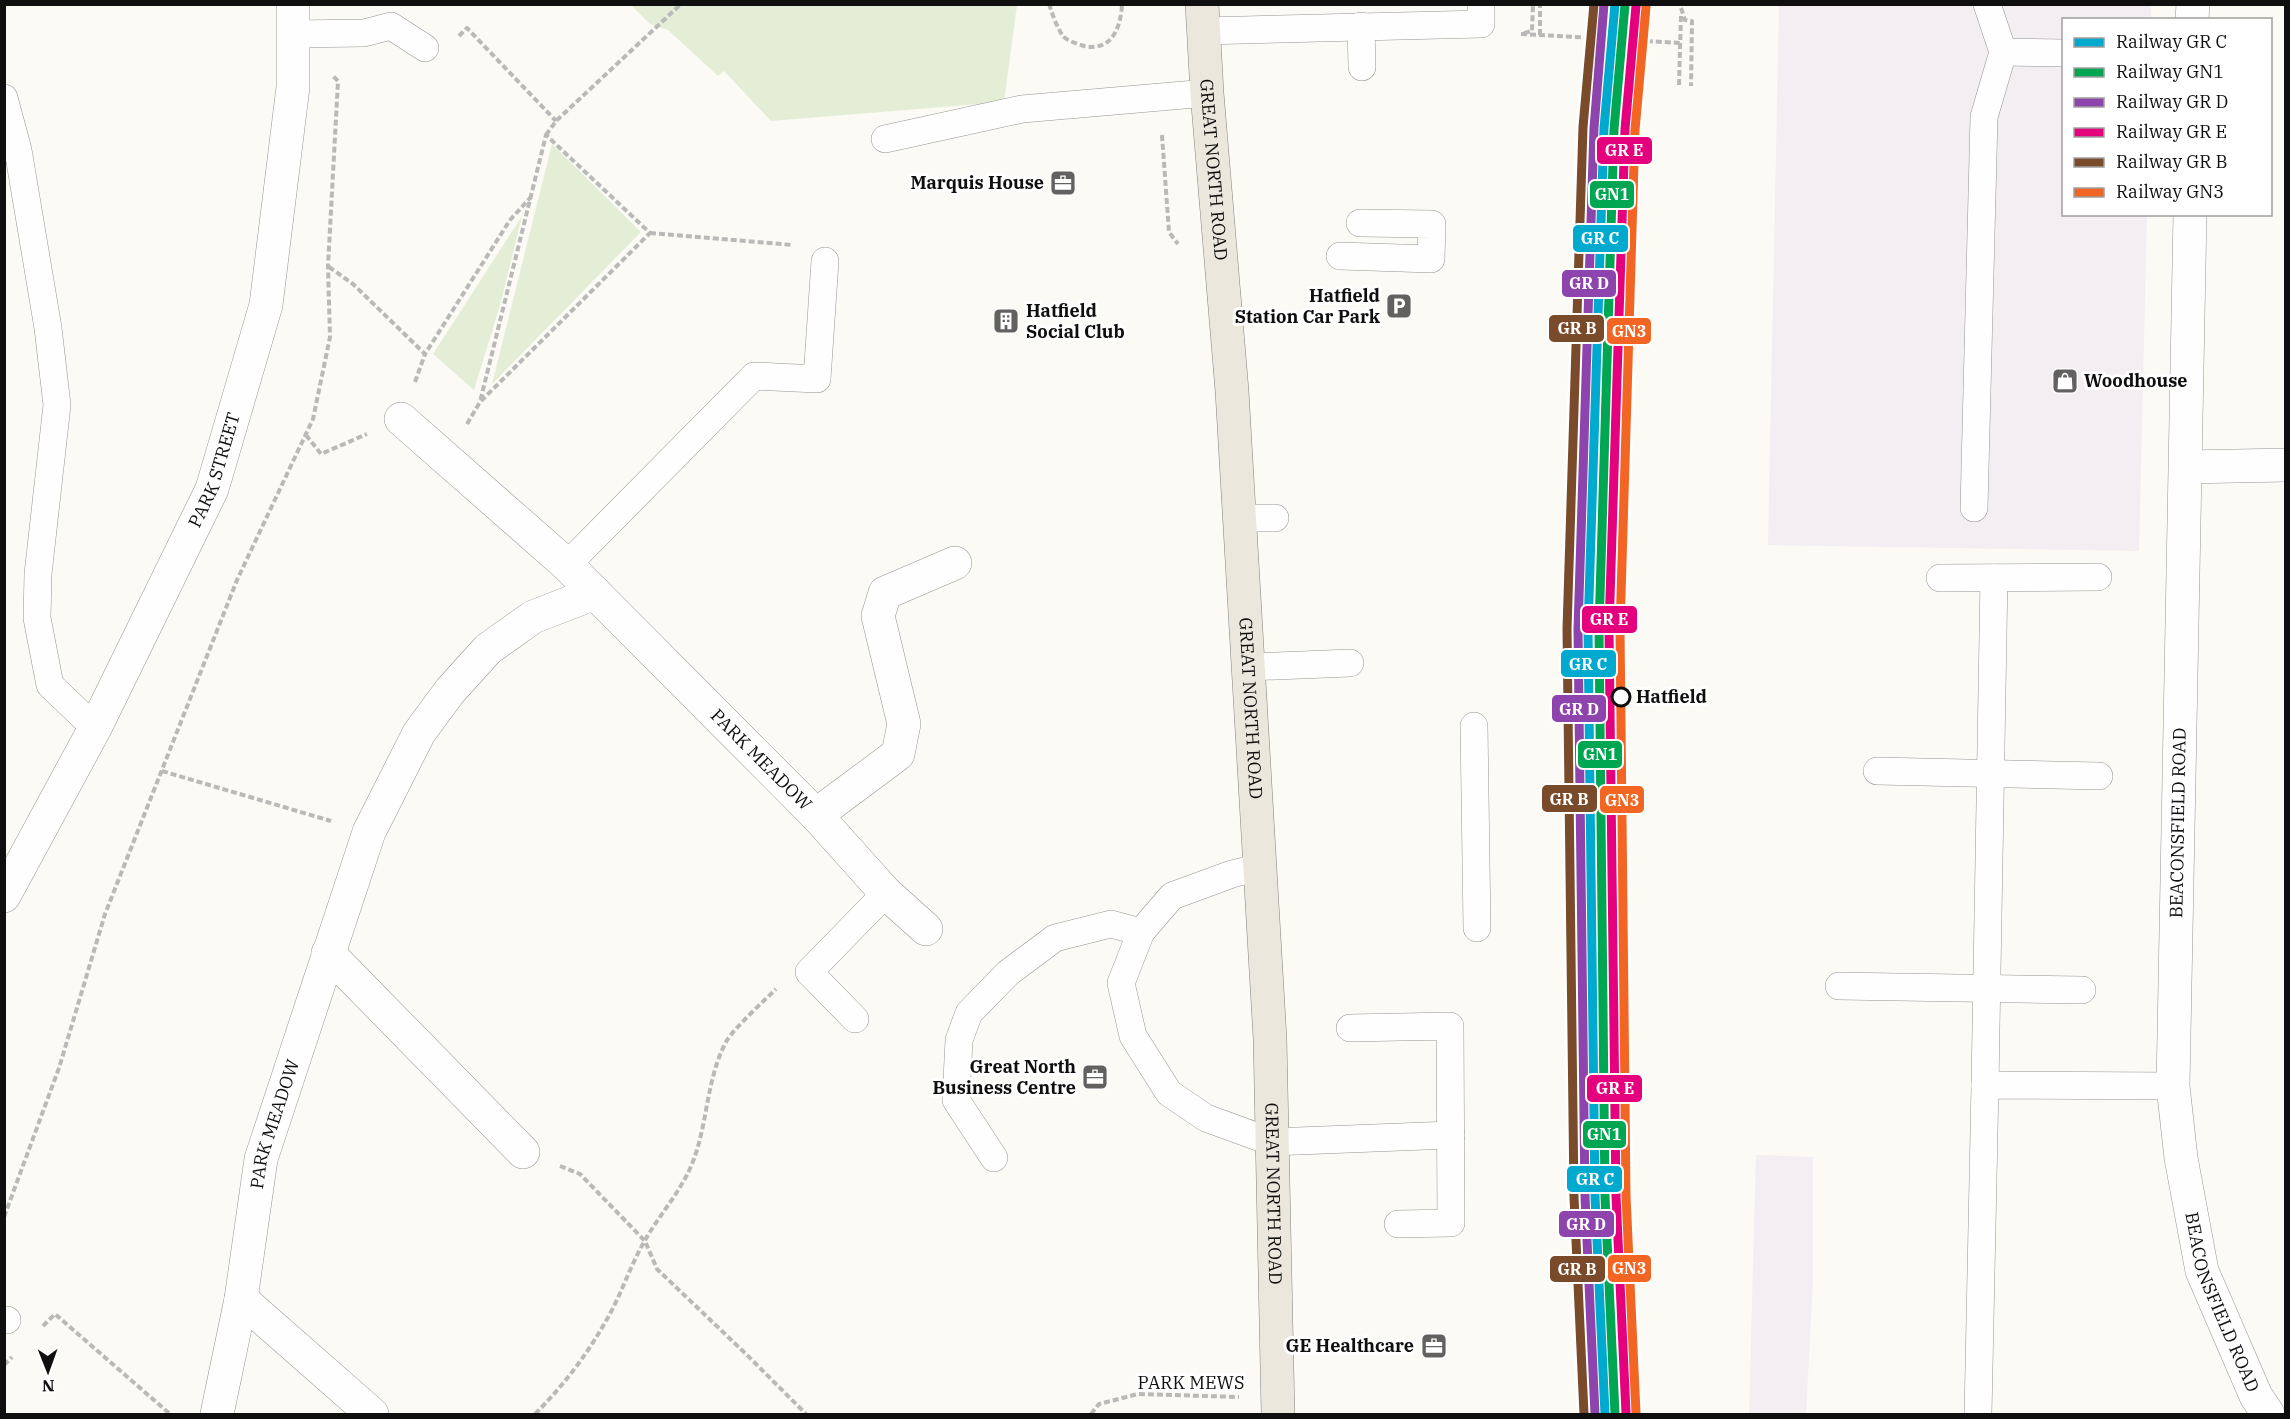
<svg xmlns="http://www.w3.org/2000/svg" width="2290" height="1419" font-family="'IBM Plex Serif',serif">
	<style>
		.industrial { fill: #f3eef1 }
		.green { fill: #e4eed7 }
		.lines { fill: none; stroke-linecap: round; stroke-linejoin: round }
		.lane-casing { stroke: #959593; stroke-width: 28 }
		.street-casing { stroke: #959593; stroke-width: 34 }
		.primary-casing { stroke: #838280; stroke-width: 34 }
		.path { stroke: #b9b9b8; stroke-width: 4; stroke-dasharray: 6 3; stroke-linecap: butt }
		.lane { stroke: #fefefe; stroke-width: 27 }
		.street { stroke: #fefefe; stroke-width: 33 }
		.primary { stroke: #ebe7dc; stroke-width: 33 }
		.rail-1-casing { stroke: #fff; stroke-width: 14 }
		.rail-2-casing { stroke: #fff; stroke-width: 14 }
		.rail-3-casing { stroke: #fff; stroke-width: 14 }
		.rail-4-casing { stroke: #fff; stroke-width: 14 }
		.rail-5-casing { stroke: #fff; stroke-width: 14 }
		.rail-6-casing { stroke: #fff; stroke-width: 14 }
		.rail-1 { stroke: #00a9ce; stroke-width: 9 }
		.rail-2 { stroke: #00a651; stroke-width: 9 }
		.rail-3 { stroke: #8e44ad; stroke-width: 9 }
		.rail-4 { stroke: #e5007d; stroke-width: 9 }
		.rail-5 { stroke: #7a4b2a; stroke-width: 9 }
		.rail-6 { stroke: #f26522; stroke-width: 9 }
		.stop-dot { fill: #fff; stroke: #0f0f0f; stroke-width: 3 }
		.labels { text-anchor: middle; stroke-width: 6; stroke-linejoin: round; paint-order: stroke }
		.street-label { font-size: 18px; fill: #0f0f0f; stroke: #fff }
		.poi-label { font-size: 18px; font-weight: bold; fill: #0f0f0f; stroke: #fff; text-anchor: end }
		.stop-label { font-size: 18px; font-weight: bold; fill: #0f0f0f; stroke: #fff; text-anchor: start }
		.line-badge { stroke: #fff; stroke-width: 2 }
		.badge-label { font-size: 16px; text-anchor: middle; font-weight: bold; fill: #fff }
	</style>
	<rect width="100%" height="100%" fill="#fbfaf5"/>
	<g class="industrial">
		<path d="M 1779,5 L 2151,5 L 2151,19 L 2064,20 L 2064,214 L 2147,215 L 2139,551 L 1768,545 Z"/>
		<path d="M 1756,1155 L 1813,1157 L 1813,1281 L 1806,1414 L 1749,1414 Z"/>
	</g>
	<g class="green">
		<path d="M 631,5 L 1017,5 L 1004,102 L 771,121 L 724,71 L 718,76 L 668,30 L 650,24 Z"/>
		<path d="M 552,144 L 641,232 L 492,384 Z"/>
		<path d="M 522,216 L 501,302 L 474,390 L 433,354 Z"/>
	</g>
	<g class="lines">
		<defs>
			<g id="lane">
				<path d="M 1987,4 L 2003,52 L 2064,53"/>
				<path d="M 1361,26 L 1362,67"/>
				<path d="M 1204,31 L 1481,24 L 1481,4"/>
				<path d="M 294,34 L 364,33 L 391,26 L 425,48"/>
				<path d="M 4,98 L 18,150 L 48,328 L 57,405 L 38,574 L 37,618 L 50,685 L 95,728"/>
				<path d="M 885,139 L 1022,109 L 1207,93"/>
				<path d="M 1340,256 L 1431,259 L 1432,224 L 1360,223"/>
				<path d="M 1974,508 L 1984,117 L 2003,52"/>
				<path d="M 1240,518 L 1275,518"/>
				<path d="M 567,565 L 754,376 L 817,379 L 825,261"/>
				<path d="M 1940,578 L 2098,577"/>
				<path d="M 1248,667 L 1350,663"/>
				<path d="M 1474,726 L 1477,928"/>
				<path d="M 1877,771 L 2099,776"/>
				<path d="M 1260,867 L 1232,874 L 1172,896 L 1141,932 L 1121,983 L 1133,1036 L 1169,1093 L 1206,1118 L 1272,1142 L 1451,1135"/>
				<path d="M 1839,986 L 2082,990"/>
				<path d="M 855,1019 L 809,972 L 886,893"/>
				<path d="M 1350,1028 L 1450,1026 L 1451,1223 L 1398,1224"/>
				<path d="M 1985,1085 L 1994,578"/>
				<path d="M 994,1158 L 956,1100 L 959,1040 L 969,1013 L 1008,973 L 1055,938 L 1111,924 L 1141,932"/>
				<path d="M 4,1320 L 7,1320"/>
				<path d="M 1978,1414 L 1985,1085 L 2173,1086"/>
			</g>
			<g id="street">
				<path d="M 2192,20 L 2193,4"/>
				<path id="s1" d="M 2190,214 L 2173,1086 L 2181,1158 L 2202,1271 L 2256,1396 L 2268,1414"/>
				<path id="s2" d="M 401,419 L 567,565 L 595,593 L 816,815 L 886,893 L 926,929"/>
				<path d="M 2186,467 L 2286,465"/>
				<path d="M 816,815 L 898,754 L 904,724 L 878,616 L 885,593 L 955,563"/>
				<path id="s3" d="M 4,896 L 95,728 L 212,489 L 266,305 L 293,87 L 293,4"/>
				<path d="M 328,953 L 523,1152"/>
				<path d="M 241,1299 L 372,1414"/>
				<path id="s4" d="M 217,1414 L 241,1299 L 261,1159 L 369,832 L 419,733 L 450,691 L 488,649 L 533,617 L 595,593"/>
			</g>
			<g id="primary">
				<path id="s5" d="M 1202,4 L 1207,93 L 1232,391 L 1270,1039 L 1278,1414"/>
			</g>
		</defs>
		<use href="#lane" class="lane-casing"/>
		<use href="#street" class="street-casing"/>
		<use href="#primary" class="primary-casing"/>
		<g class="path">
			<path d="M 1049,4 C 1052,13 1057,28 1063,36 C 1067,41 1078,44 1084,46 C 1112,52 1121,27 1122,4"/>
			<path d="M 1681,8 L 1685,20 L 1692,21 L 1691,86"/>
			<path d="M 1524,33 L 1532,31 L 1533,4"/>
			<path d="M 1521,34 L 1681,43"/>
			<path d="M 1540,35 L 1540,4"/>
			<path d="M 459,36 L 467,28 L 556,121"/>
			<path d="M 1679,85 L 1681,14"/>
			<path d="M 546,135 L 556,121 L 681,4"/>
			<path d="M 1162,135 L 1169,232 L 1178,244"/>
			<path d="M 650,233 L 792,245"/>
			<path d="M 329,267 L 353,284 L 425,354 L 510,220 L 531,197"/>
			<path d="M 415,382 L 425,354"/>
			<path d="M 467,424 L 480,402 L 650,233 L 546,135 L 480,402"/>
			<path d="M 306,435 L 321,454 L 367,434"/>
			<path d="M 162,771 L 331,821"/>
			<path d="M 560,1166 L 580,1174 L 645,1241 L 657,1269 L 747,1355 L 806,1414"/>
			<path d="M 4,1217 L 59,1068 L 105,914 L 237,580 L 313,419 L 330,337 L 328,266 L 338,81 L 333,76"/>
			<path d="M 43,1326 L 55,1314 L 170,1414"/>
			<path d="M 4,1365 L 12,1357"/>
			<path d="M 535,1414 C 567,1382 592,1348 613,1308 C 624,1286 632,1263 644,1242 C 660,1213 684,1189 695,1156 C 708,1118 707,1078 726,1042 C 733,1029 764,1001 776,989"/>
			<path d="M 1091,1414 L 1099,1404 L 1138,1394 L 1239,1397"/>
		</g>
		<use href="#lane" class="lane"/>
		<use href="#street" class="street"/>
		<use href="#primary" class="primary"/>
		<defs>
			<path id="rail-1" d="M 1605,1414 L 1595,1197 L 1588,629 L 1604,128 L 1615,4"/>
			<path id="rail-2" d="M 1615,1414 L 1605,1197 L 1599,629 L 1614,129 L 1625,5"/>
			<path id="rail-3" d="M 1595,1414 L 1585,1197 L 1578,629 L 1594,128 L 1604,4"/>
			<path id="rail-4" d="M 1626,1413 L 1616,1196 L 1609,629 L 1625,129 L 1636,6"/>
			<path id="rail-5" d="M 1584,1414 L 1574,1197 L 1567,629 L 1583,127 L 1594,4"/>
			<path id="rail-6" d="M 1636,1413 L 1626,1196 L 1620,629 L 1635,130 L 1646,7"/>
		</defs>
		<use href="#rail-1" class="rail-1-casing"/>
		<use href="#rail-2" class="rail-2-casing"/>
		<use href="#rail-3" class="rail-3-casing"/>
		<use href="#rail-4" class="rail-4-casing"/>
		<use href="#rail-5" class="rail-5-casing"/>
		<use href="#rail-6" class="rail-6-casing"/>
		<use href="#rail-1" class="rail-1"/>
		<use href="#rail-2" class="rail-2"/>
		<use href="#rail-3" class="rail-3"/>
		<use href="#rail-4" class="rail-4"/>
		<use href="#rail-5" class="rail-5"/>
		<use href="#rail-6" class="rail-6"/>
	</g>
	<defs>
		<symbol id="office-square" viewBox="-11 -11 22 22"><rect x="-9" y="-9" width="18" height="18" rx="4" fill="#626160" stroke="#fff"/><path d="M-6-3h4V-5.5h4V-3h4V5H-6ZM-1-4.5V-3h2v-1.5ZM-6 0V1H6V0Z" fill="#fff"/></symbol>
		<symbol id="parking-square" viewBox="-11 -11 22 22"><rect x="-9" y="-9" width="18" height="18" rx="4" fill="#626160" stroke="#fff"/><path d="M-3.5-5.5H1a3.5 3.5 0 0 1 0 7H-1V5.5H-3.5ZM-1-3.4V-.6H.8a1.4 1.4 0 0 0 0-2.8Z" fill="#fff"/></symbol>
		<symbol id="building-square" viewBox="-11 -11 22 22"><rect x="-9" y="-9" width="18" height="18" rx="4" fill="#626160" stroke="#fff"/><path d="M-4-6H4V6H1V3H-1V6H-4ZM-2.5-4.3h1.7v1.8h-1.7ZM.8-4.3h1.7v1.8H.8ZM-2.5-1h1.7V.8h-1.7ZM.8-1h1.7V.8H.8Z" fill="#fff"/></symbol>
		<symbol id="shop-square" viewBox="-11 -11 22 22"><rect x="-9" y="-9" width="18" height="18" rx="4" fill="#626160" stroke="#fff"/><path d="M-5-2.5h2.3a2.7 3.5 0 0 1 5.4 0H5L5.5 6h-11ZM-1.5-2.5h3a1.5 2.3 0 0 0-3 0Z" fill="#fff"/></symbol>
	</defs>
	<g fill-rule="evenodd">
		<use href="#office-square" x="1048" y="168" width="30" height="30"/>
		<use href="#parking-square" x="1384" y="291" width="30" height="30"/>
		<use href="#building-square" x="991" y="306" width="30" height="30"/>
		<use href="#shop-square" x="2050" y="366" width="30" height="30"/>
		<use href="#office-square" x="1080" y="1062" width="30" height="30"/>
		<use href="#office-square" x="1419" y="1331" width="30" height="30"/>
	</g>
	<circle class="stop-dot" cx="1621" cy="697" r="9"/>
	<g class="labels">
		<g class="street-label">
			<text dy="6" stroke="none"><textPath href="#s5" startOffset="166">GREAT NORTH ROAD</textPath></text>
			<text dy="6" stroke="none"><textPath href="#s3" startOffset="476">PARK STREET</textPath></text>
			<text dy="6" stroke="none"><textPath href="#s5" startOffset="706">GREAT NORTH ROAD</textPath></text>
			<text dy="6" stroke="none"><textPath href="#s2" startOffset="496">PARK MEADOW</textPath></text>
			<text transform="translate(2178 823) rotate(-89)" y="6">BEACONSFIELD ROAD</text>
			<text dy="6" stroke="none"><textPath href="#s4" startOffset="296">PARK MEADOW</textPath></text>
			<text dy="6" stroke="none"><textPath href="#s5" startOffset="1192">GREAT NORTH ROAD</textPath></text>
			<text dy="6" stroke="none"><textPath href="#s1" startOffset="1095">BEACONSFIELD ROAD</textPath></text>
			<text x="1191" y="1389">PARK MEWS</text>
		</g>
		<g class="poi-label">
			<text x="1044" y="189">Marquis House</text>
			<text x="1380" y="302">Hatfield<tspan x="1380" dy="21">Station Car Park</tspan></text>
			<text x="1026" y="317" text-anchor="start">Hatfield<tspan x="1026" dy="21">Social Club</tspan></text>
			<text x="2084" y="387" text-anchor="start">Woodhouse</text>
			<text x="1076" y="1073">Great North<tspan x="1076" dy="21">Business Centre</tspan></text>
			<text x="1414" y="1352">GE Healthcare</text>
		</g>
		<g class="stop-label">
			<text x="1636" y="703">Hatfield</text>
		</g>
	</g>
	<g class="line-badge">
		<rect x="1596" y="136" width="57" height="29" rx="6" fill="#e5007d"/>
		<rect x="1589" y="180" width="46" height="29" rx="6" fill="#00a651"/>
		<rect x="1572" y="224" width="57" height="29" rx="6" fill="#00a9ce"/>
		<rect x="1561" y="269" width="56" height="29" rx="6" fill="#8e44ad"/>
		<rect x="1548" y="314" width="57" height="29" rx="6" fill="#7a4b2a"/>
		<rect x="1606" y="317" width="46" height="28" rx="6" fill="#f26522"/>
		<rect x="1581" y="605" width="57" height="29" rx="6" fill="#e5007d"/>
		<rect x="1560" y="649" width="57" height="29" rx="6" fill="#00a9ce"/>
		<rect x="1551" y="694" width="56" height="29" rx="6" fill="#8e44ad"/>
		<rect x="1577" y="740" width="46" height="29" rx="6" fill="#00a651"/>
		<rect x="1541" y="784" width="57" height="29" rx="6" fill="#7a4b2a"/>
		<rect x="1599" y="785" width="46" height="29" rx="6" fill="#f26522"/>
		<rect x="1586" y="1074" width="57" height="29" rx="6" fill="#e5007d"/>
		<rect x="1582" y="1120" width="45" height="29" rx="6" fill="#00a651"/>
		<rect x="1566" y="1165" width="57" height="28" rx="6" fill="#00a9ce"/>
		<rect x="1558" y="1210" width="57" height="28" rx="6" fill="#8e44ad"/>
		<rect x="1607" y="1254" width="45" height="29" rx="6" fill="#f26522"/>
		<rect x="1549" y="1255" width="57" height="28" rx="6" fill="#7a4b2a"/>
	</g>
	<g class="badge-label">
		<text x="1624" y="156">GR E</text>
		<text x="1612" y="200">GN1</text>
		<text x="1600" y="244">GR C</text>
		<text x="1589" y="289">GR D</text>
		<text x="1577" y="334">GR B</text>
		<text x="1629" y="337">GN3</text>
		<text x="1609" y="625">GR E</text>
		<text x="1588" y="670">GR C</text>
		<text x="1579" y="715">GR D</text>
		<text x="1600" y="760">GN1</text>
		<text x="1569" y="805">GR B</text>
		<text x="1622" y="806">GN3</text>
		<text x="1615" y="1094">GR E</text>
		<text x="1604" y="1140">GN1</text>
		<text x="1595" y="1185">GR C</text>
		<text x="1586" y="1230">GR D</text>
		<text x="1629" y="1274">GN3</text>
		<text x="1577" y="1275">GR B</text>
	</g>
	<rect width="2290" height="1419" fill="none" stroke="#0f0f0f" stroke-width="12"/>
	<rect x="2062" y="18" width="210" height="198" fill="#ffffff" stroke="#9f9f9f" stroke-width="1.5"/>
	<rect x="2074" y="38" width="30" height="9" fill="#00a9ce" stroke="#9f9f9f" stroke-width="1.5"/>
	<text x="2116" y="48" font-size="18" fill="#0f0f0f">Railway GR C</text>
	<rect x="2074" y="68" width="30" height="9" fill="#00a651" stroke="#9f9f9f" stroke-width="1.5"/>
	<text x="2116" y="78" font-size="18" fill="#0f0f0f">Railway GN1</text>
	<rect x="2074" y="98" width="30" height="9" fill="#8e44ad" stroke="#9f9f9f" stroke-width="1.5"/>
	<text x="2116" y="108" font-size="18" fill="#0f0f0f">Railway GR D</text>
	<rect x="2074" y="128" width="30" height="9" fill="#e5007d" stroke="#9f9f9f" stroke-width="1.5"/>
	<text x="2116" y="138" font-size="18" fill="#0f0f0f">Railway GR E</text>
	<rect x="2074" y="158" width="30" height="9" fill="#7a4b2a" stroke="#9f9f9f" stroke-width="1.5"/>
	<text x="2116" y="168" font-size="18" fill="#0f0f0f">Railway GR B</text>
	<rect x="2074" y="188" width="30" height="9" fill="#f26522" stroke="#9f9f9f" stroke-width="1.5"/>
	<text x="2116" y="198" font-size="18" fill="#0f0f0f">Railway GN3</text>
	<g transform="translate(48 1371) rotate(179)" stroke="#ffffff" stroke-width="4.5" paint-order="stroke">
	<path d="M0-4.5L10 22L0 15L-10 22Z" fill="#0f0f0f"/>
	<text y="-9" font-size="16" font-weight="bold" text-anchor="middle" fill="#0f0f0f">N</text>
	</g>
</svg>
